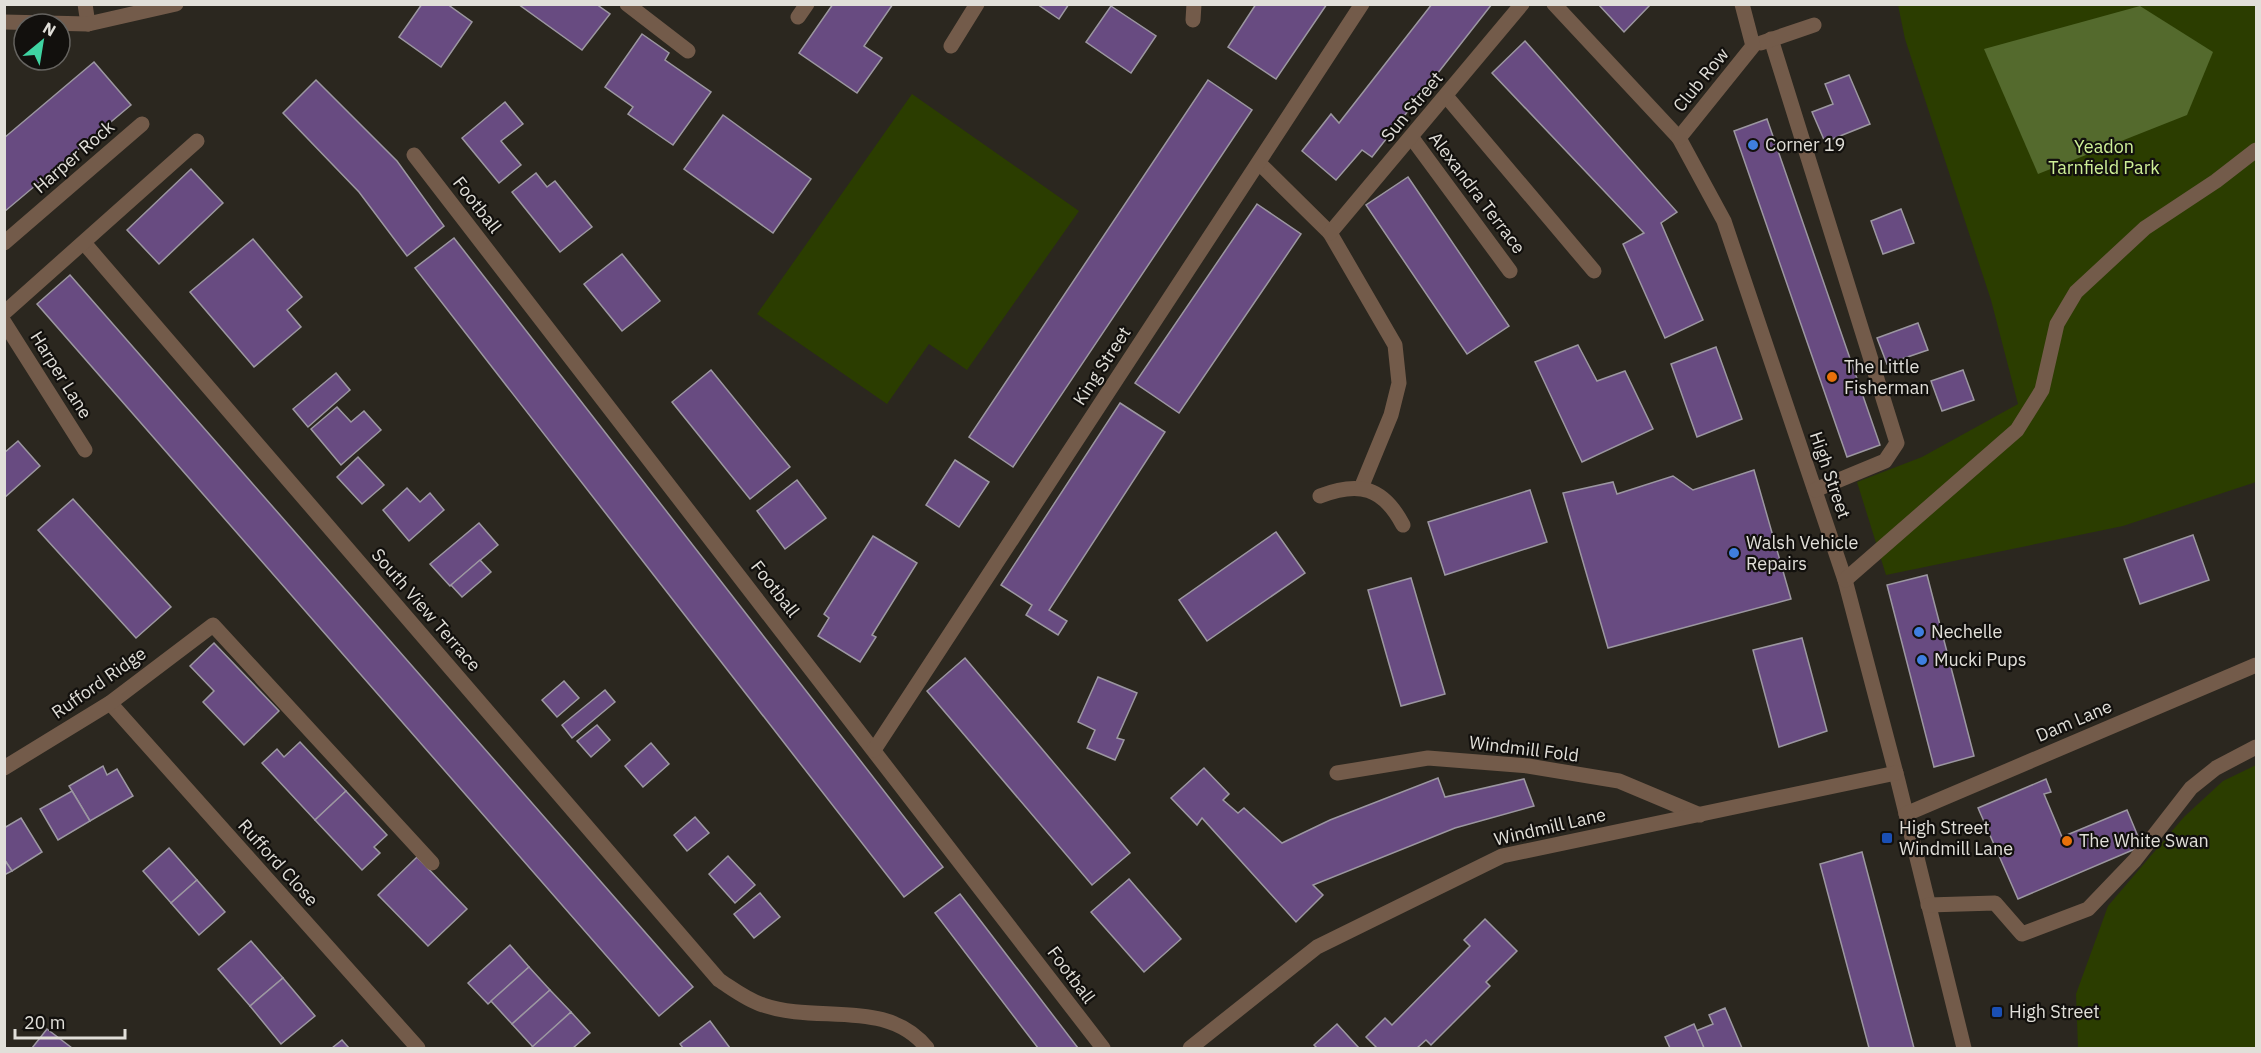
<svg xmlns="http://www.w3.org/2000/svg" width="2261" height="1053" font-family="'IBM Plex Sans',sans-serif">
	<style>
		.green { fill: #2b3d00 }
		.forest { fill: #546a2d }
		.building { fill: #684b81; stroke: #9c97a1; stroke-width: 1.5 }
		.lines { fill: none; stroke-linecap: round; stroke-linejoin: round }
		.minor { stroke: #735b4a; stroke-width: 15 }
		.shop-dot { fill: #3f7fe0; stroke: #12100d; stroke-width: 2 }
		.food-dot { fill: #e8710a; stroke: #12100d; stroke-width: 2 }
		.transit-dot { fill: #1a4fb4; stroke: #12100d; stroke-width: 2 }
		.labels { text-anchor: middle; stroke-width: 4.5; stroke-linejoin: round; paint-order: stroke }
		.street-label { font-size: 18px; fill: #e1dfd9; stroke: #12100d }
		.poi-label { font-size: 18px; fill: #e1dfd9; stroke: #12100d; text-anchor: start }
		.park-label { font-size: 18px; fill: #cef097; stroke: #12100d }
	</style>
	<rect width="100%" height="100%" fill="#2b271f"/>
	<g class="green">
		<path d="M 1898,5 L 2256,5 L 2256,482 L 2123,526 L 1886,575 L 1857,482 L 1922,457 L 2018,404 L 1991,300 L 1905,39 Z"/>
		<path d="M 912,94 L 1079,211 L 967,370 L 929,344 L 887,404 L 757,314 Z"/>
		<path d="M 2256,765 L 2256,1048 L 2078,1048 L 2076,994 L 2108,906 L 2184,817 L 2223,781 Z"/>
	</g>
	<path class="forest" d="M 2140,6 L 2213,52 L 2187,115 L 2038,174 L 1984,49 Z"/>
	<g class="building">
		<path d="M 422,4 L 447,4 L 472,22 L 441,67 L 399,37 Z"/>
		<path d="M 518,4 L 596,4 L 610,14 L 582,50 Z"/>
		<path d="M 833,4 L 893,4 L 864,46 L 882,58 L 857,93 L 799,53 Z"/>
		<path d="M 1037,4 L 1069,4 L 1059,19 Z"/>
		<path d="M 1256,4 L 1327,4 L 1276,79 L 1228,47 Z"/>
		<path d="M 1432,4 L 1492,4 L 1372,157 L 1362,150 L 1336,180 L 1302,151 L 1331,114 L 1339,123 Z"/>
		<path d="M 1598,4 L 1651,4 L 1624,32 Z"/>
		<path d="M 1111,6 L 1156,36 L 1131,73 L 1086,42 Z"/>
		<path d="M 642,34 L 669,53 L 665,60 L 711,92 L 673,145 L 628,114 L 633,107 L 605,87 Z"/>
		<path d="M 1525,41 L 1677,212 L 1661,223 L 1703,320 L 1665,338 L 1623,244 L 1644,233 L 1492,73 Z"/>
		<path d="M 94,62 L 131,105 L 4,212 L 4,138 Z"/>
		<path d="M 1849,75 L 1870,124 L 1825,142 L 1812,112 L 1833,104 L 1825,84 Z"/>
		<path d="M 316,80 L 397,161 L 444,226 L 407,256 L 359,192 L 283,113 Z"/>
		<path d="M 1208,80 L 1252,110 L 1013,467 L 969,437 Z"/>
		<path d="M 505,102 L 523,124 L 501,141 L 521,165 L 499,183 L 462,138 Z"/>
		<path d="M 723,115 L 811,179 L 773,233 L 684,169 Z"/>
		<path d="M 1767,119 L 1880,445 L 1847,457 L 1734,131 Z"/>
		<path d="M 191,169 L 223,203 L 159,264 L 127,230 Z"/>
		<path d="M 536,173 L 547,187 L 555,181 L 592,227 L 560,252 L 512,192 Z"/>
		<path d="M 1408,177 L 1509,326 L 1467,354 L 1366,205 Z"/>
		<path d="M 1257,204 L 1301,234 L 1179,413 L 1135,383 Z"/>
		<path d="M 1901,209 L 1914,243 L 1883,254 L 1871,221 Z"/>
		<path d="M 454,238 L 943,867 L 904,897 L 415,268 Z"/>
		<path d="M 253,239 L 302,297 L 287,310 L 301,327 L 254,367 L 190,292 Z"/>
		<path d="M 622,254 L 660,301 L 622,331 L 584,284 Z"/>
		<path d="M 70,275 L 693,987 L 659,1016 L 37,304 Z"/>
		<path d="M 1918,323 L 1928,350 L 1887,364 L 1877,338 Z"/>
		<path d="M 1578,345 L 1597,381 L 1625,371 L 1653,429 L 1582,462 L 1535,362 Z"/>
		<path d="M 1716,347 L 1742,419 L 1697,437 L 1671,364 Z"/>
		<path d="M 711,370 L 790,467 L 750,499 L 672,402 Z"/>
		<path d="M 1963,370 L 1974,400 L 1942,411 L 1931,381 Z"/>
		<path d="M 336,373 L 350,390 L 308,427 L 293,409 Z"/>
		<path d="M 1120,403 L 1165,432 L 1049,610 L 1067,621 L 1058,635 L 1026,615 L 1032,605 L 1001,585 Z"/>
		<path d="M 337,407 L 351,422 L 364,411 L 381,430 L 341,465 L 311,429 Z"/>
		<path d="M 18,441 L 40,466 L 4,498 L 4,453 Z"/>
		<path d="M 358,457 L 384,485 L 362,504 L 337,477 Z"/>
		<path d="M 955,460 L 989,482 L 959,527 L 926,505 Z"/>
		<path d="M 1754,470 L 1791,599 L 1608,648 L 1563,493 L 1613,482 L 1617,494 L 1673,476 L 1693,490 Z"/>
		<path d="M 797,480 L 826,518 L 785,549 L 757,511 Z"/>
		<path d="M 407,488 L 420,502 L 430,493 L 444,510 L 409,541 L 383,510 Z"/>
		<path d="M 1530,490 L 1547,542 L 1445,575 L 1428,522 Z"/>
		<path d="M 73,499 L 171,607 L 136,638 L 38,530 Z"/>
		<path d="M 479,523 L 498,545 L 450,586 L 430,564 Z"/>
		<path d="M 1276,532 L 1305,573 L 1207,641 L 1179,600 Z"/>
		<path d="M 2193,535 L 2209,580 L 2140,604 L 2124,559 Z"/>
		<path d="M 873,536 L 917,563 L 872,635 L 876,637 L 860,662 L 818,636 L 829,618 L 824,614 Z"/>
		<path d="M 480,560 L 491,572 L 462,597 L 451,585 Z"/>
		<path d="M 1927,575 L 1974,756 L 1934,767 L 1887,585 Z"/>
		<path d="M 1411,578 L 1445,694 L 1401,706 L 1368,590 Z"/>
		<path d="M 1802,638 L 1827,731 L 1779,747 L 1753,650 Z"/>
		<path d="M 214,643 L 279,711 L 244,745 L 203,702 L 214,691 L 190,666 Z"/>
		<path d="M 965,658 L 1130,853 L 1092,885 L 927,691 Z"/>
		<path d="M 1098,677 L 1137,693 L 1117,738 L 1124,740 L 1115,760 L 1087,748 L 1095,730 L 1078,722 Z"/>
		<path d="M 564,681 L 579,698 L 557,717 L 542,700 Z"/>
		<path d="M 605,690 L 615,702 L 572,738 L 562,725 Z"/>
		<path d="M 597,725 L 610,740 L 591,757 L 577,741 Z"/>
		<path d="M 300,742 L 346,791 L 315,820 L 262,763 L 277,749 L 284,757 Z"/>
		<path d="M 651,743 L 669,764 L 643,787 L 625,766 Z"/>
		<path d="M 103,766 L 107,775 L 117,769 L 133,796 L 90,821 L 69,786 Z"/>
		<path d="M 1204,768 L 1229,794 L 1223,800 L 1238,813 L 1244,808 L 1282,843 L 1330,820 L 1438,778 L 1445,797 L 1524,779 L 1534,806 L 1455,828 L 1313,885 L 1323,895 L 1296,922 L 1202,818 L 1197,825 L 1171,798 Z"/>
		<path d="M 2046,779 L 2051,792 L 2044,794 L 2062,837 L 2127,810 L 2142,846 L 2018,899 L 1978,808 Z"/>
		<path d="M 72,791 L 90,821 L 58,840 L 40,809 Z"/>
		<path d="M 346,791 L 387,835 L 374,847 L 380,853 L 362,870 L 315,820 Z"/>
		<path d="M 695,817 L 709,833 L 687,851 L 674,835 Z"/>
		<path d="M 21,818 L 42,852 L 12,871 L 4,859 L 4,828 Z"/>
		<path d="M 169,848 L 197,880 L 171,903 L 143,871 Z"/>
		<path d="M 1862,852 L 1914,1048 L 1869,1048 L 1820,864 Z"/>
		<path d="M 728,856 L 755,885 L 735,903 L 709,874 Z"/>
		<path d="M 417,857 L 467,909 L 428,946 L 378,895 Z"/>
		<path d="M 4,859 L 12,871 L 4,875 Z"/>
		<path d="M 1129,879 L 1181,939 L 1144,972 L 1091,912 Z"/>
		<path d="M 197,880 L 225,912 L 199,935 L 171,903 Z"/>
		<path d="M 760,893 L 780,917 L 754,938 L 734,914 Z"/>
		<path d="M 960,894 L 1078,1048 L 1038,1048 L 935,913 Z"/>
		<path d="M 1485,919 L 1517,951 L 1486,982 L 1490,986 L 1431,1045 L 1426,1040 L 1417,1048 L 1377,1048 L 1366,1037 L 1385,1018 L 1392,1025 L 1470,946 L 1464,940 Z"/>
		<path d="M 251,941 L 283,978 L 250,1006 L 218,969 Z"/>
		<path d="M 510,945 L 529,967 L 488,1004 L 468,983 Z"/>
		<path d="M 529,967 L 550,990 L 512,1024 L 491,1001 Z"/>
		<path d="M 283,978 L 315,1016 L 281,1044 L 250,1006 Z"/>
		<path d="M 550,990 L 571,1012 L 533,1047 L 512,1024 Z"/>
		<path d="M 1725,1008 L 1742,1048 L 1704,1048 L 1696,1031 L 1713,1024 L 1709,1015 Z"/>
		<path d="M 571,1012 L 590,1033 L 573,1048 L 531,1048 Z"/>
		<path d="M 710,1021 L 730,1048 L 683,1048 L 680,1044 Z"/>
		<path d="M 1337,1024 L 1359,1048 L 1317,1048 L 1314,1045 Z"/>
		<path d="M 1694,1024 L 1704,1048 L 1670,1048 L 1665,1037 Z"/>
		<path d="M 47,1029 L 72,1048 L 32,1048 Z"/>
		<path d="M 342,1040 L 349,1048 L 332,1048 Z"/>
	</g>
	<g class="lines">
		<g class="minor">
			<path d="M 85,4 L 88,24"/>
			<path d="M 627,4 L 688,51"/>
			<path d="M 1554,4 L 1679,138 L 1724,221 L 1845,580 L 1898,781 L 1964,1048"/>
			<path d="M 798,17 L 807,4"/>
			<path d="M 1193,20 L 1194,4"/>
			<path d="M 4,22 L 88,24 L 176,4"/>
			<path d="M 1771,39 L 1897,443 L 1885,461 L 1815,490"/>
			<path d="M 1761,43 L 1814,25"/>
			<path d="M 951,46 L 977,4"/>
			<path d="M 1446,96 L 1594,271"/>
			<path d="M 1412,138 L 1510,271"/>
			<path d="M 1679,138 L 1753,46 L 1742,4"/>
			<path d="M 414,155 L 1103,1048"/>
			<path d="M 1259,163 L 1330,233 L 1395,345 L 1399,383 L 1391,415 L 1361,488"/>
			<path d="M 1330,233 L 1522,4"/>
			<path d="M 4,243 L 142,124"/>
			<path d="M 85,244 L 719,980 C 733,989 747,1000 763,1005 C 818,1024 887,998 927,1048"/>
			<path d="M 4,313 L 197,141"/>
			<path d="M 4,322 L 85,450"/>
			<path d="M 1320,496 C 1359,481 1383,487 1403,525"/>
			<path d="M 1845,580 L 2017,430 L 2042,390 L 2057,324 L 2076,292 L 2145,228 L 2216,181 L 2256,150"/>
			<path d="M 110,703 L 418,1048"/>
			<path d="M 874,750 L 1362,4"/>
			<path d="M 4,768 L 110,703 L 213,625 L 432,863"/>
			<path d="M 1337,773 L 1428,758 L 1528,766 L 1619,781 L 1700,815"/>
			<path d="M 1906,814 L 2256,665"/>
			<path d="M 1928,905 L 1995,903 L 2022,934 L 2088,909 L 2135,860 L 2191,788 L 2216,768 L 2256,747"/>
			<path d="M 1190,1048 L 1317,947 L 1502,856 L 1896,773"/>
		</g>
	</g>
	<g class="shop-dot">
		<circle cx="1753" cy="145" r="6"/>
		<circle cx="1734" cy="553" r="6"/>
		<circle cx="1919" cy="632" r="6"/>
		<circle cx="1922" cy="660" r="6"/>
	</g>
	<g class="food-dot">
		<circle cx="1832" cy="377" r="6"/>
		<circle cx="2067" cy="841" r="6"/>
	</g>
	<g class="transit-dot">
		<rect x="1881" y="832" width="12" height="12" rx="3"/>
		<rect x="1991" y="1006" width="12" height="12" rx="3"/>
	</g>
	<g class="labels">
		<g class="street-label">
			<text transform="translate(1701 80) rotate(-51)" y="6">Club Row</text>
			<text transform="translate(1412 107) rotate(-50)" y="6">Sun Street</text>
			<text transform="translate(74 157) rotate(-41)" y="6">Harper Rock</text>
			<text transform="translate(1477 193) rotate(53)" y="6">Alexandra Terrace</text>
			<text transform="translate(477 205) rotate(52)" y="6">Football</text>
			<text transform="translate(1102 366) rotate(-57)" y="6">King Street</text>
			<text transform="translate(61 375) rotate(58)" y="6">Harper Lane</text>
			<text transform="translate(1830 475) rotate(71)" y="6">High Street</text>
			<text transform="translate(775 589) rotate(52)" y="6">Football</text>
			<text transform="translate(426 610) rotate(49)" y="6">South View Terrace</text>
			<text transform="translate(99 683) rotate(-35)" y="6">Rufford Ridge</text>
			<text transform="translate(2074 721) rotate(-23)" y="6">Dam Lane</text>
			<text transform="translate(1524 749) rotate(7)" y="6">Windmill Fold</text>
			<text transform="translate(1550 827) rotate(-13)" y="6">Windmill Lane</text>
			<text transform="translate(278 863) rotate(48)" y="6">Rufford Close</text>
			<text transform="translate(1071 975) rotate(53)" y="6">Football</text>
		</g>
		<g class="poi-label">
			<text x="1765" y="151">Corner 19</text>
			<text x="1844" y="373">The Little<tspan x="1844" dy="21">Fisherman</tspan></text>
			<text x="1746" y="549">Walsh Vehicle<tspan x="1746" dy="21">Repairs</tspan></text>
			<text x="1931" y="638">Nechelle</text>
			<text x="1934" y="666">Mucki Pups</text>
			<text x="1899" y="834">High Street<tspan x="1899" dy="21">Windmill Lane</tspan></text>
			<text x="2079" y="847">The White Swan</text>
			<text x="2009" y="1018">High Street</text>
		</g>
		<g class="park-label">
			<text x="2104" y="153">Yeadon<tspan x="2104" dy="21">Tarnfield Park</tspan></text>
		</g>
	</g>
	<rect width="2261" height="1053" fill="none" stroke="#e1dfd9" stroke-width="12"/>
	<g transform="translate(42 42) rotate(30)"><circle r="28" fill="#12100d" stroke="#65635f" stroke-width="1.5"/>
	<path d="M0-4.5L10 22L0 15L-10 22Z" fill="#3fd4a2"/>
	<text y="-9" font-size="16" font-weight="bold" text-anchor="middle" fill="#e1dfd9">N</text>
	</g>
	<path d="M15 1029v9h110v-9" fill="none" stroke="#e1dfd9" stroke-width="3"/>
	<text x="24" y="1029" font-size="18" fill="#e1dfd9" stroke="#12100d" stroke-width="4.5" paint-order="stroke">20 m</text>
</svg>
